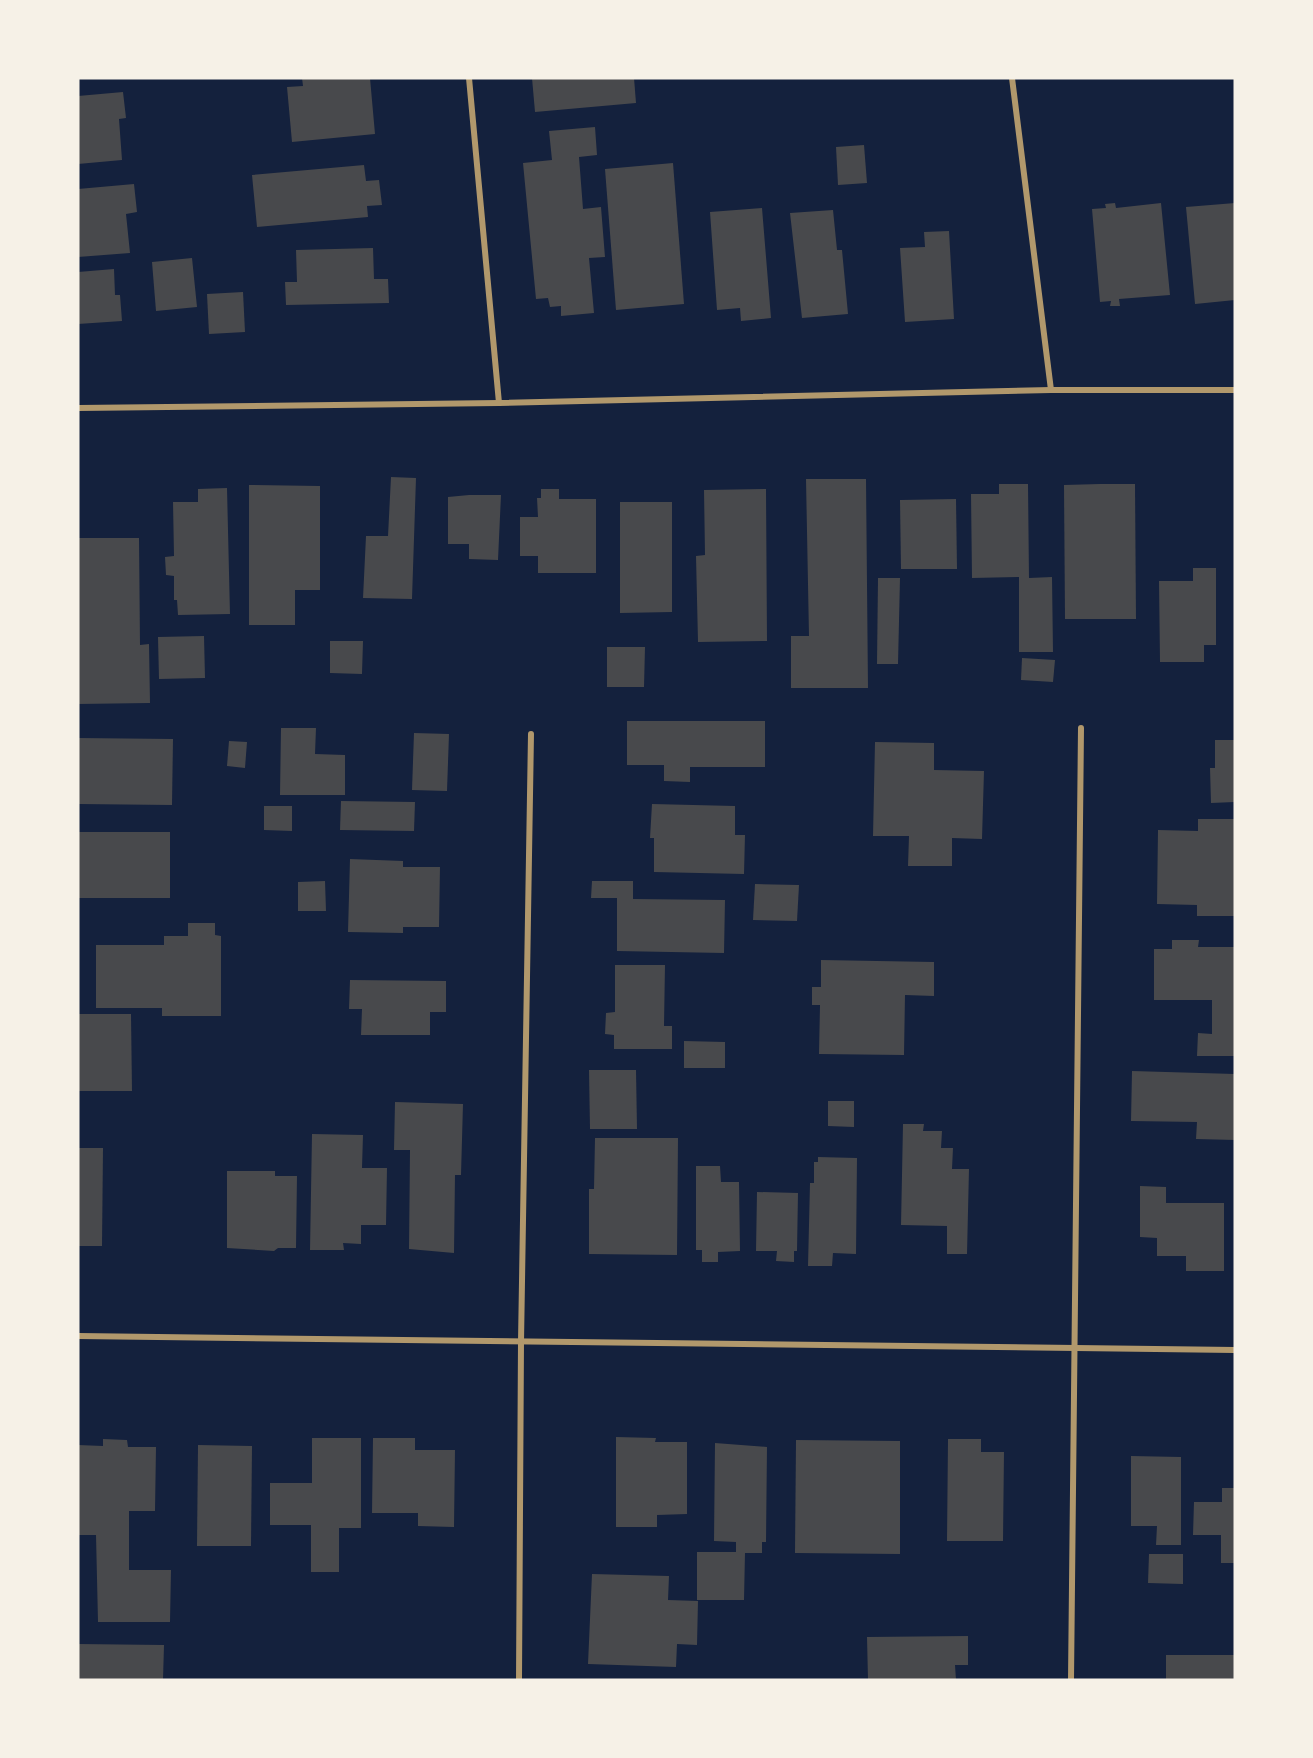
<svg xmlns="http://www.w3.org/2000/svg" width="1313" height="1758" font-family="'PT Sans',sans-serif">
	<style>
		.building { fill: #48494c }
		.lines { fill: none; stroke-linecap: round; stroke-linejoin: round }
		.minor { stroke: #b1986c; stroke-width: 6 }
	</style>
	<rect width="100%" height="100%" fill="#14213d"/>
	<g class="building">
		<path d="M 302,78 L 370,78 L 375,134 L 292,142 L 287,87 L 303,86 Z"/>
		<path d="M 532,78 L 634,78 L 636,103 L 535,112 Z"/>
		<path d="M 123,92 L 126,118 L 119,119 L 122,160 L 78,164 L 78,96 Z"/>
		<path d="M 595,127 L 597,155 L 579,157 L 583,209 L 601,207 L 605,257 L 589,258 L 594,313 L 561,316 L 561,306 L 550,307 L 548,298 L 536,299 L 523,163 L 552,160 L 549,131 Z"/>
		<path d="M 864,145 L 867,183 L 838,185 L 836,147 Z"/>
		<path d="M 673,163 L 684,304 L 616,310 L 605,169 Z"/>
		<path d="M 364,165 L 366,181 L 379,180 L 382,205 L 367,206 L 368,217 L 257,227 L 252,175 Z"/>
		<path d="M 134,184 L 137,212 L 126,214 L 130,253 L 78,257 L 78,189 Z"/>
		<path d="M 1115,203 L 1116,208 L 1161,203 L 1170,295 L 1119,299 L 1120,306 L 1110,306 L 1111,301 L 1100,302 L 1092,209 L 1106,208 L 1105,204 Z"/>
		<path d="M 1235,203 L 1235,300 L 1195,304 L 1186,207 Z"/>
		<path d="M 762,208 L 771,318 L 741,321 L 740,308 L 717,310 L 710,212 Z"/>
		<path d="M 833,210 L 837,250 L 842,250 L 848,314 L 802,318 L 790,213 Z"/>
		<path d="M 949,231 L 954,319 L 905,322 L 900,248 L 925,247 L 924,232 Z"/>
		<path d="M 373,248 L 374,279 L 388,279 L 389,303 L 286,305 L 285,282 L 297,282 L 296,250 Z"/>
		<path d="M 192,258 L 197,307 L 156,311 L 152,262 Z"/>
		<path d="M 114,269 L 115,295 L 120,295 L 122,321 L 78,324 L 78,272 Z"/>
		<path d="M 243,292 L 245,332 L 209,334 L 207,294 Z"/>
		<path d="M 391,477 L 416,478 L 412,599 L 363,598 L 366,536 L 388,536 Z"/>
		<path d="M 806,479 L 866,479 L 868,688 L 791,688 L 791,636 L 809,636 Z"/>
		<path d="M 999,484 L 1028,484 L 1029,578 L 1052,577 L 1053,652 L 1019,652 L 1019,577 L 972,578 L 971,494 L 999,494 Z"/>
		<path d="M 1100,484 L 1135,484 L 1136,619 L 1065,619 L 1064,485 Z"/>
		<path d="M 249,485 L 320,486 L 320,590 L 295,590 L 295,625 L 249,625 Z"/>
		<path d="M 227,488 L 230,614 L 178,615 L 177,600 L 174,600 L 174,576 L 166,575 L 165,557 L 174,556 L 173,502 L 198,502 L 198,489 Z"/>
		<path d="M 541,489 L 559,489 L 559,499 L 596,499 L 596,573 L 538,573 L 538,556 L 520,556 L 520,517 L 538,517 L 537,498 L 541,498 Z"/>
		<path d="M 766,489 L 767,641 L 698,642 L 696,556 L 705,555 L 704,490 Z"/>
		<path d="M 469,495 L 501,495 L 498,560 L 469,559 L 469,544 L 448,544 L 448,497 Z"/>
		<path d="M 956,499 L 957,569 L 901,569 L 900,500 Z"/>
		<path d="M 620,502 L 672,502 L 672,612 L 620,613 Z"/>
		<path d="M 78,538 L 139,538 L 140,645 L 149,644 L 150,703 L 78,704 Z"/>
		<path d="M 1193,568 L 1216,568 L 1216,645 L 1204,645 L 1204,662 L 1160,662 L 1159,581 L 1193,581 Z"/>
		<path d="M 878,578 L 900,578 L 898,664 L 877,664 Z"/>
		<path d="M 204,636 L 205,678 L 159,679 L 158,637 Z"/>
		<path d="M 330,641 L 363,641 L 362,674 L 330,673 Z"/>
		<path d="M 607,647 L 645,647 L 644,687 L 607,687 Z"/>
		<path d="M 1022,658 L 1055,660 L 1053,682 L 1021,680 Z"/>
		<path d="M 627,721 L 765,721 L 765,767 L 690,767 L 690,782 L 664,781 L 664,765 L 627,765 Z"/>
		<path d="M 281,728 L 316,728 L 315,754 L 345,755 L 345,795 L 280,795 Z"/>
		<path d="M 414,733 L 449,734 L 447,791 L 412,790 Z"/>
		<path d="M 78,738 L 173,739 L 172,805 L 78,804 Z"/>
		<path d="M 1215,740 L 1235,740 L 1235,802 L 1211,803 L 1210,768 L 1215,768 Z"/>
		<path d="M 229,741 L 247,742 L 245,768 L 227,766 Z"/>
		<path d="M 875,742 L 934,743 L 934,770 L 984,771 L 982,839 L 952,838 L 952,866 L 908,866 L 909,836 L 873,836 Z"/>
		<path d="M 341,801 L 415,802 L 414,831 L 340,830 Z"/>
		<path d="M 652,804 L 735,806 L 735,835 L 745,835 L 744,874 L 654,872 L 654,838 L 650,838 Z"/>
		<path d="M 264,806 L 292,806 L 292,831 L 264,830 Z"/>
		<path d="M 1198,819 L 1235,819 L 1235,916 L 1197,916 L 1197,905 L 1157,904 L 1158,830 L 1198,831 Z"/>
		<rect x="78" y="832" width="92" height="66"/>
		<path d="M 350,859 L 403,861 L 403,867 L 440,867 L 439,927 L 403,927 L 403,933 L 348,932 Z"/>
		<path d="M 325,881 L 326,911 L 298,911 L 298,882 Z"/>
		<path d="M 592,881 L 633,881 L 633,899 L 725,900 L 724,953 L 617,951 L 617,898 L 591,898 Z"/>
		<path d="M 755,884 L 799,885 L 797,921 L 753,920 Z"/>
		<path d="M 188,923 L 215,923 L 215,935 L 221,936 L 221,1016 L 162,1016 L 162,1008 L 96,1008 L 96,945 L 164,945 L 164,936 L 188,936 Z"/>
		<path d="M 1172,940 L 1199,940 L 1198,947 L 1235,947 L 1235,1056 L 1197,1056 L 1198,1033 L 1212,1034 L 1212,1000 L 1154,1000 L 1154,949 L 1172,949 Z"/>
		<path d="M 821,960 L 934,962 L 934,996 L 905,995 L 904,1055 L 819,1054 L 820,1005 L 812,1005 L 812,987 L 821,987 Z"/>
		<path d="M 615,965 L 665,965 L 664,1026 L 672,1026 L 672,1049 L 614,1049 L 614,1035 L 605,1034 L 606,1013 L 615,1012 Z"/>
		<path d="M 350,980 L 446,981 L 446,1012 L 430,1012 L 430,1035 L 361,1035 L 362,1009 L 349,1009 Z"/>
		<path d="M 78,1014 L 131,1014 L 132,1091 L 78,1091 Z"/>
		<path d="M 684,1041 L 725,1042 L 725,1068 L 684,1068 Z"/>
		<path d="M 589,1070 L 636,1070 L 637,1129 L 590,1129 Z"/>
		<path d="M 1132,1071 L 1235,1074 L 1235,1140 L 1196,1139 L 1197,1122 L 1131,1121 Z"/>
		<path d="M 828,1101 L 854,1101 L 854,1127 L 828,1126 Z"/>
		<path d="M 395,1102 L 463,1104 L 461,1175 L 455,1175 L 454,1253 L 409,1249 L 410,1150 L 394,1150 Z"/>
		<path d="M 903,1124 L 924,1124 L 923,1131 L 942,1131 L 941,1148 L 953,1148 L 952,1169 L 969,1169 L 967,1254 L 947,1254 L 947,1226 L 901,1225 Z"/>
		<path d="M 312,1134 L 363,1135 L 362,1168 L 387,1168 L 386,1225 L 361,1225 L 361,1244 L 343,1243 L 344,1250 L 310,1250 Z"/>
		<path d="M 595,1138 L 678,1138 L 677,1255 L 589,1254 L 589,1189 L 594,1189 Z"/>
		<path d="M 78,1148 L 103,1148 L 102,1246 L 78,1246 Z"/>
		<path d="M 818,1157 L 857,1158 L 856,1254 L 833,1253 L 832,1266 L 808,1266 L 810,1183 L 814,1183 L 814,1162 L 818,1162 Z"/>
		<path d="M 696,1166 L 720,1166 L 721,1182 L 739,1182 L 740,1251 L 718,1252 L 718,1262 L 702,1262 L 702,1250 L 696,1250 Z"/>
		<path d="M 227,1171 L 275,1171 L 275,1176 L 297,1176 L 296,1248 L 278,1248 L 274,1251 L 227,1248 Z"/>
		<path d="M 1140,1186 L 1166,1187 L 1166,1203 L 1224,1203 L 1224,1271 L 1186,1271 L 1186,1256 L 1157,1256 L 1157,1238 L 1140,1237 Z"/>
		<path d="M 757,1192 L 798,1193 L 797,1251 L 794,1251 L 794,1262 L 776,1261 L 777,1251 L 756,1251 Z"/>
		<path d="M 616,1437 L 656,1438 L 655,1442 L 687,1442 L 687,1514 L 657,1515 L 657,1527 L 616,1527 Z"/>
		<path d="M 312,1438 L 361,1438 L 361,1528 L 339,1528 L 339,1572 L 311,1572 L 311,1525 L 270,1525 L 270,1483 L 312,1483 Z"/>
		<path d="M 373,1438 L 415,1438 L 415,1450 L 455,1450 L 454,1527 L 418,1526 L 418,1513 L 372,1513 Z"/>
		<path d="M 103,1439 L 127,1440 L 128,1447 L 156,1447 L 155,1511 L 129,1511 L 129,1570 L 171,1570 L 170,1622 L 98,1622 L 96,1535 L 78,1535 L 78,1445 L 103,1446 Z"/>
		<path d="M 948,1439 L 981,1439 L 981,1452 L 1004,1452 L 1003,1541 L 947,1541 Z"/>
		<path d="M 796,1440 L 900,1441 L 900,1554 L 795,1553 Z"/>
		<path d="M 715,1443 L 767,1447 L 766,1542 L 762,1542 L 762,1553 L 745,1553 L 744,1600 L 697,1600 L 697,1552 L 736,1552 L 736,1542 L 714,1541 Z"/>
		<path d="M 198,1445 L 252,1446 L 251,1546 L 197,1546 Z"/>
		<path d="M 1131,1456 L 1181,1457 L 1181,1545 L 1156,1545 L 1157,1526 L 1131,1526 Z"/>
		<path d="M 1222,1488 L 1235,1488 L 1235,1563 L 1221,1563 L 1221,1535 L 1193,1535 L 1194,1502 L 1222,1502 Z"/>
		<path d="M 1149,1554 L 1183,1554 L 1183,1584 L 1148,1583 Z"/>
		<path d="M 592,1574 L 669,1576 L 668,1600 L 698,1601 L 697,1645 L 677,1644 L 676,1667 L 588,1664 Z"/>
		<path d="M 968,1636 L 968,1665 L 955,1665 L 956,1680 L 868,1680 L 867,1637 Z"/>
		<path d="M 78,1644 L 164,1645 L 163,1680 L 78,1680 Z"/>
		<rect x="1166" y="1655" width="69" height="25"/>
	</g>
	<g class="lines">
		<g class="minor">
			<path d="M 469,78 L 499,403"/>
			<path d="M 1012,78 L 1051,390"/>
			<path d="M 78,408 L 499,403 L 1051,390 L 1235,390"/>
			<path d="M 78,1336 L 1235,1350"/>
			<path d="M 519,1680 L 521,1342 L 531,734"/>
			<path d="M 1071,1680 L 1081,728"/>
		</g>
	</g>
	<rect width="1313" height="1758" fill="none" stroke="#f6f1e7" stroke-width="159"/>
</svg>
